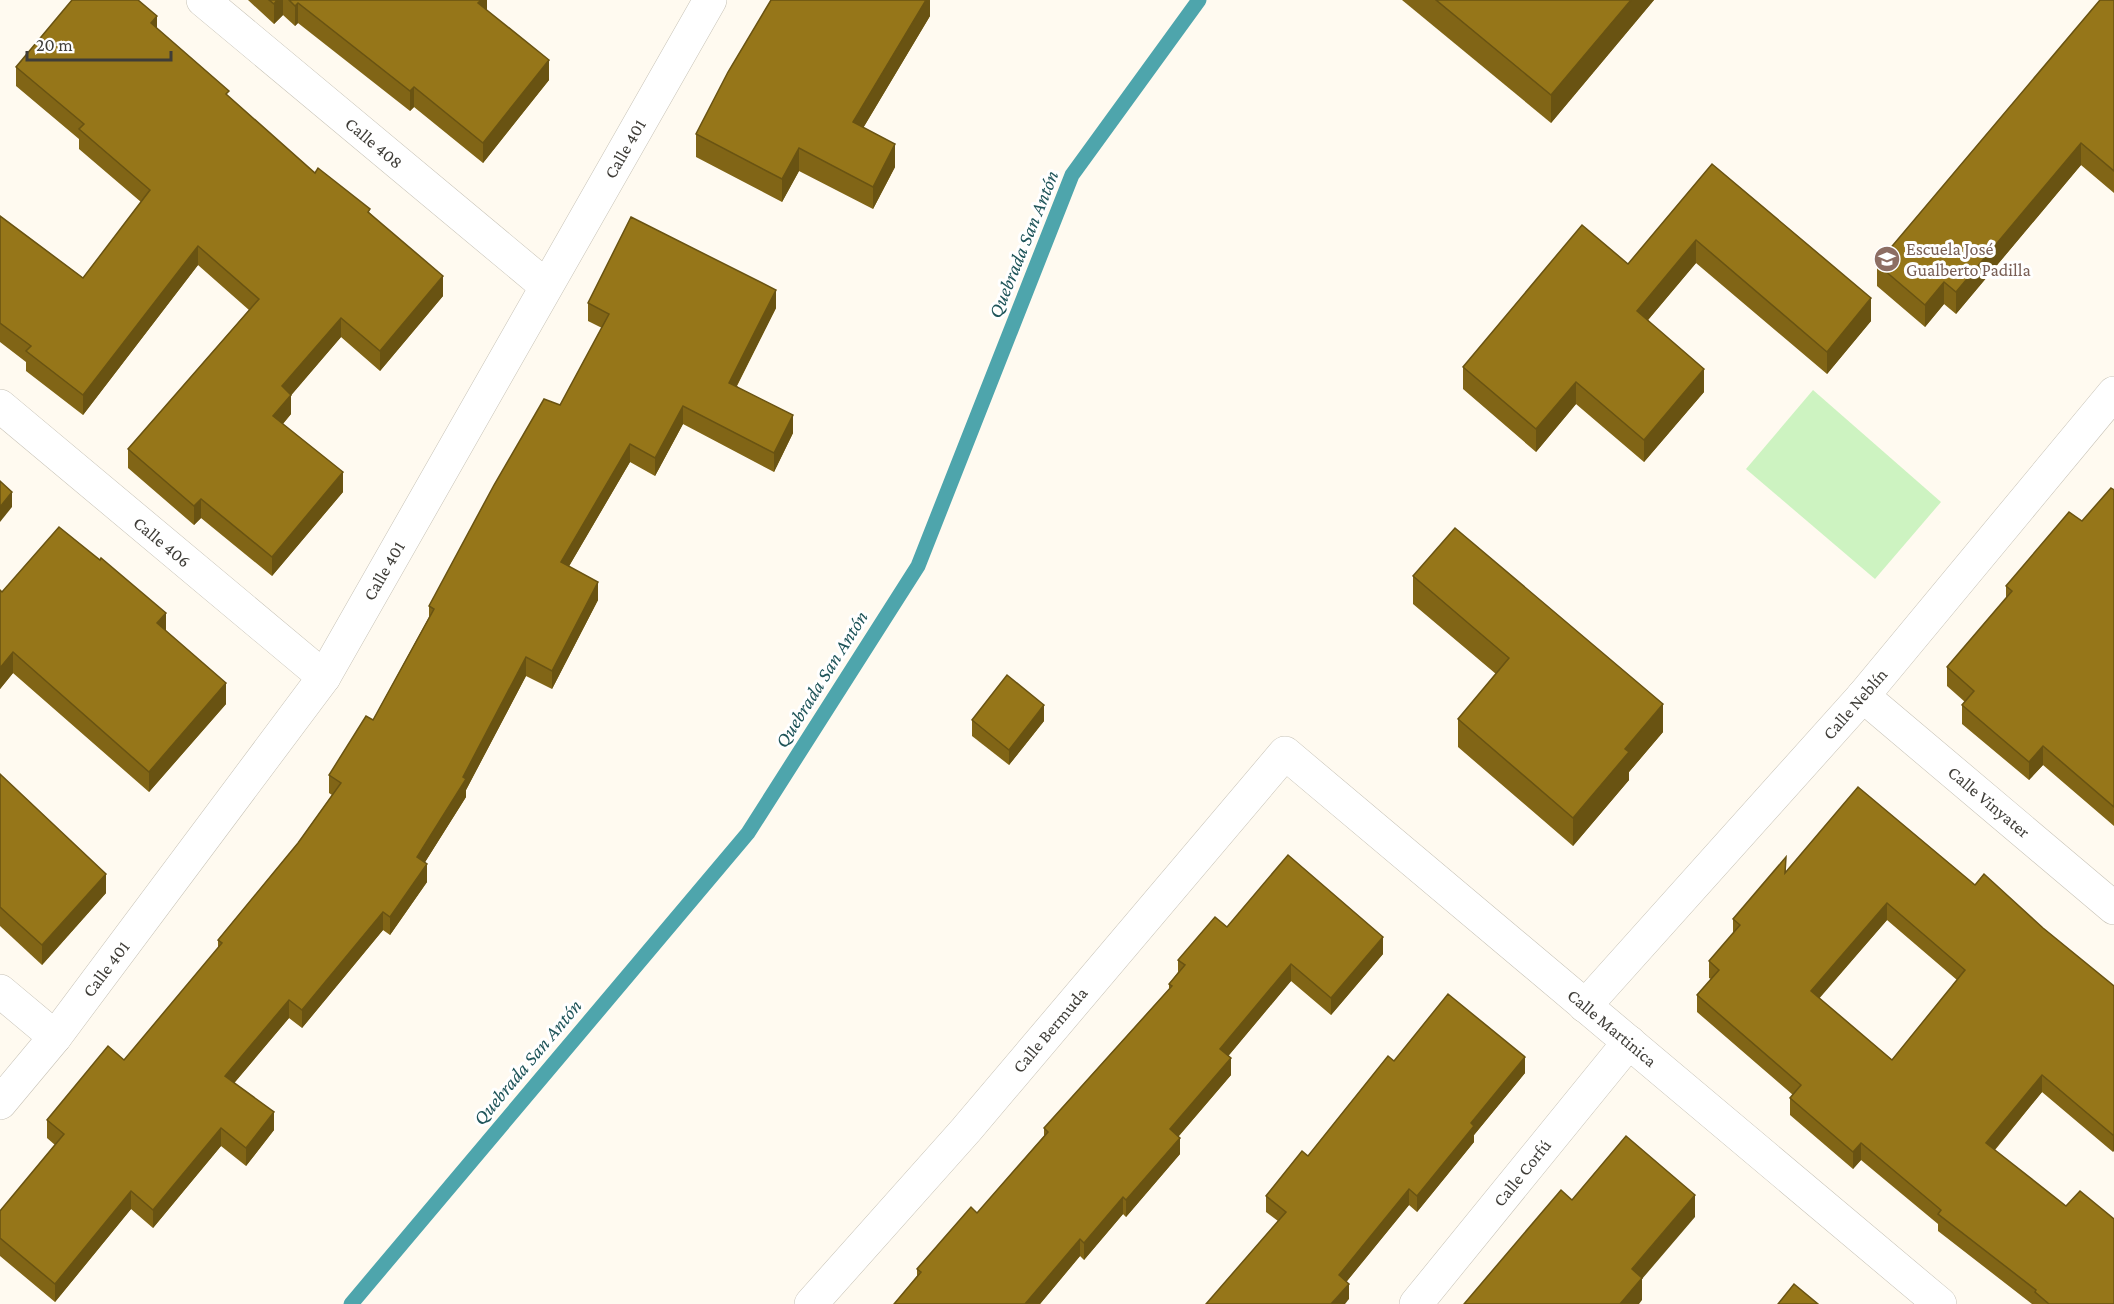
<svg xmlns="http://www.w3.org/2000/svg" width="2114" height="1304" font-family="'Crimson Pro',serif">
	<style>
		.green { fill: #cdf3c1 }
		.lines { fill: none; stroke-linecap: round; stroke-linejoin: round }
		.stream { stroke: #4ea5ac; stroke-width: 15 }
		.minor-casing { stroke: #c7c2b6; stroke-width: 34 }
		.minor { stroke: #fff; stroke-width: 33 }
		.wall { fill: #816516; fill-rule: evenodd }
		.shaded-wall { fill: #695312 }
		.building { fill: #967619; stroke: #695312; stroke-width: 1.5; fill-rule: evenodd }
		.labels { text-anchor: middle; stroke-width: 6; stroke-linejoin: round; paint-order: stroke }
		.street-label { font-size: 18px; fill: #3f3d38; stroke: #fff }
		.education-label { font-size: 18px; fill: #785e54; stroke: #fff; text-anchor: start }
		.water-label { font-size: 20px; font-style: italic; fill: #1e5459; stroke: #fff }
	</style>
	<rect width="100%" height="100%" fill="#fffaf0"/>
	<path class="green" d="M 1813,390 L 1941,502 L 1875,579 L 1746,469 Z"/>
	<g class="lines">
		<path class="stream" d="M 351,1304 L 748,833 L 918,566 L 1072,175 L 1199,0"/>
		<defs>
			<g id="minor">
				<path d="M 203,0 L 546,286"/>
				<path d="M 0,406 L 324,677"/>
				<path d="M 1863,696 L 2114,908"/>
				<path d="M 0,991 L 55,1037"/>
				<path d="M 1585,1006 L 1863,696 L 2114,393"/>
				<path d="M 0,1103 L 55,1037 L 324,677 L 710,0"/>
				<path d="M 811,1304 L 966,1130 L 1285,753 L 1940,1304"/>
				<path d="M 1416,1304 L 1629,1042"/>
			</g>
		</defs>
		<use href="#minor" class="minor-casing"/>
		<use href="#minor" class="minor"/>
	</g>
	<g class="wall">
		<path d="M 248,0 L 487,0 L 487,10 L 549,80 L 483,163 L 414,107 L 410,111 L 298,23 L 295,26 L 283,15 L 274,24 Z"/>
		<path d="M 930,0 L 930,16 L 863,128 L 895,167 L 873,209 L 799,171 L 782,202 L 696,157 L 696,134 Z"/>
		<path d="M 1402,0 L 1654,0 L 1551,123 Z"/>
		<path d="M 2114,0 L 2114,193 L 2081,165 L 1956,314 L 1944,304 L 1925,327 L 1877,286 L 1877,264 Z"/>
		<path d="M 157,29 L 229,97 L 315,173 L 370,213 L 443,296 L 380,371 L 341,337 L 291,395 L 291,414 L 283,424 L 343,492 L 272,576 L 201,518 L 194,525 L 128,468 L 128,449 L 249,310 L 198,265 L 83,415 L 26,371 L 26,362 L 0,342 L 0,216 L 83,278 L 141,202 L 79,149 L 79,139 L 16,86 L 16,67 Z"/>
		<path d="M 1712,164 L 1871,321 L 1827,374 L 1696,263 L 1648,320 L 1704,392 L 1644,462 L 1576,404 L 1536,452 L 1463,389 L 1463,367 L 1628,264 Z"/>
		<path d="M 588,303 L 776,308 L 737,386 L 793,433 L 774,472 L 683,424 L 655,476 L 630,462 L 569,566 L 598,600 L 552,689 L 526,676 L 466,790 L 466,797 L 425,862 L 427,882 L 390,935 L 383,930 L 302,1028 L 289,1018 L 234,1083 L 274,1130 L 246,1166 L 221,1146 L 153,1228 L 131,1209 L 55,1302 L 0,1256 L 0,1211 L 55,1145 L 47,1138 L 47,1120 L 124,1060 L 218,948 L 218,940 L 298,843 L 332,795 L 329,793 L 329,775 L 373,720 L 429,617 L 429,606 L 560,405 L 602,328 L 588,321 Z"/>
		<path d="M 2114,490 L 2114,826 L 2043,765 L 2029,780 L 1962,724 L 1962,705 L 1965,702 L 1947,686 L 1947,667 L 2006,598 L 2006,586 L 2082,521 Z"/>
		<path d="M 1413,576 L 1663,732 L 1629,772 L 1629,780 L 1573,846 L 1458,747 L 1458,719 L 1496,674 L 1413,604 Z"/>
		<path d="M 0,590 L 2,592 L 166,631 L 226,704 L 149,792 L 13,673 L 0,689 Z"/>
		<path d="M 972,720 L 1044,721 L 1009,765 L 972,736 Z"/>
		<path d="M 0,774 L 106,893 L 42,965 L 0,926 Z"/>
		<path d="M 1786,872 L 1975,885 L 2043,928 L 2114,986 L 2113,1152 L 2042,1092 L 1995,1150 L 2114,1304 L 2032,1304 L 1938,1231 L 1938,1224 L 1861,1160 L 1853,1169 L 1790,1115 L 1790,1098 L 1793,1095 L 1697,1012 L 1697,995 L 1711,979 L 1709,978 L 1709,961 L 1733,934 L 1733,919 ZM 1887,920 L 1957,980 L 1892,1060 L 1819,998 Z"/>
		<path d="M 1227,927 L 1383,954 L 1331,1015 L 1291,981 L 1228,1056 L 1231,1075 L 1179,1136 L 1180,1154 L 1126,1217 L 1123,1214 L 1084,1260 L 1080,1256 L 1040,1304 L 894,1304 L 917,1276 L 917,1269 L 977,1213 L 1044,1136 L 1044,1128 L 1169,989 L 1169,984 L 1178,972 L 1178,960 Z"/>
		<path d="M 1394,1061 L 1525,1073 L 1474,1135 L 1474,1142 L 1417,1212 L 1409,1205 L 1346,1282 L 1349,1299 L 1278,1221 L 1266,1212 L 1266,1196 L 1308,1156 Z"/>
	</g>
	<g class="shaded-wall">
		<path d="M 277,0 L 283,0 L 283,15 L 274,24 L 274,4 Z"/>
		<path d="M 481,0 L 487,0 L 487,13 L 478,3 Z"/>
		<path d="M 926,0 L 930,0 L 930,16 L 853,145 L 853,122 Z"/>
		<path d="M 1631,0 L 1654,0 L 1551,123 L 1551,95 Z"/>
		<path d="M 298,3 L 298,23 L 295,26 L 295,6 Z"/>
		<path d="M 157,16 L 157,35 L 151,23 Z"/>
		<path d="M 549,60 L 549,80 L 483,163 L 483,143 Z"/>
		<path d="M 414,87 L 414,107 L 410,111 L 410,91 Z"/>
		<path d="M 2081,143 L 2081,165 L 1956,314 L 1956,292 Z"/>
		<path d="M 895,144 L 895,167 L 873,209 L 873,187 Z"/>
		<path d="M 799,148 L 799,171 L 782,202 L 782,179 Z"/>
		<path d="M 1696,240 L 1696,263 L 1637,333 L 1637,311 Z"/>
		<path d="M 198,246 L 198,265 L 83,415 L 83,395 Z"/>
		<path d="M 443,276 L 443,296 L 380,371 L 380,351 Z"/>
		<path d="M 1944,282 L 1944,304 L 1925,327 L 1925,305 Z"/>
		<path d="M 776,290 L 776,308 L 729,401 L 729,383 Z"/>
		<path d="M 1871,298 L 1871,321 L 1827,374 L 1827,352 Z"/>
		<path d="M 341,318 L 341,337 L 282,406 L 282,386 Z"/>
		<path d="M 1704,369 L 1704,392 L 1644,462 L 1644,440 Z"/>
		<path d="M 1576,382 L 1576,404 L 1536,452 L 1536,429 Z"/>
		<path d="M 291,395 L 291,414 L 273,435 L 273,416 Z"/>
		<path d="M 683,406 L 683,424 L 655,476 L 655,458 Z"/>
		<path d="M 793,415 L 793,433 L 774,472 L 774,453 Z"/>
		<path d="M 630,444 L 630,462 L 561,580 L 561,562 Z"/>
		<path d="M 343,472 L 343,492 L 272,576 L 272,557 Z"/>
		<path d="M 12,492 L 12,507 L 0,522 L 0,507 Z"/>
		<path d="M 201,499 L 201,518 L 194,525 L 194,506 Z"/>
		<path d="M 598,582 L 598,600 L 552,689 L 552,671 Z"/>
		<path d="M 166,613 L 166,634 L 157,623 Z"/>
		<path d="M 13,652 L 13,673 L 0,689 L 0,668 Z"/>
		<path d="M 526,657 L 526,676 L 466,790 L 466,797 L 417,875 L 417,857 L 463,777 Z"/>
		<path d="M 226,683 L 226,704 L 149,792 L 149,772 Z"/>
		<path d="M 1663,704 L 1663,732 L 1629,772 L 1629,780 L 1573,846 L 1573,818 L 1625,749 Z"/>
		<path d="M 1044,705 L 1044,721 L 1009,765 L 1009,750 Z"/>
		<path d="M 2043,746 L 2043,765 L 2029,780 L 2029,762 Z"/>
		<path d="M 427,864 L 427,882 L 390,935 L 390,917 Z"/>
		<path d="M 106,874 L 106,893 L 42,965 L 42,945 Z"/>
		<path d="M 1887,903 L 1887,920 L 1811,1008 L 1811,991 Z"/>
		<path d="M 383,912 L 383,930 L 302,1028 L 302,1010 Z"/>
		<path d="M 1383,937 L 1383,954 L 1331,1015 L 1331,998 Z"/>
		<path d="M 1291,964 L 1291,981 L 1220,1066 L 1220,1049 Z"/>
		<path d="M 289,1000 L 289,1018 L 225,1094 L 225,1076 Z"/>
		<path d="M 1525,1057 L 1525,1073 L 1474,1135 L 1474,1142 L 1417,1212 L 1417,1196 L 1471,1123 Z"/>
		<path d="M 1231,1058 L 1231,1075 L 1170,1146 L 1170,1129 Z"/>
		<path d="M 2042,1075 L 2042,1092 L 1986,1160 L 1986,1143 Z"/>
		<path d="M 274,1112 L 274,1130 L 246,1166 L 246,1148 Z"/>
		<path d="M 221,1128 L 221,1146 L 153,1228 L 153,1210 Z"/>
		<path d="M 2114,1134 L 2114,1151 L 2113,1152 L 2113,1135 Z"/>
		<path d="M 1180,1138 L 1180,1154 L 1126,1217 L 1126,1200 Z"/>
		<path d="M 1861,1143 L 1861,1160 L 1853,1169 L 1853,1152 Z"/>
		<path d="M 1409,1189 L 1409,1205 L 1339,1291 L 1339,1275 Z"/>
		<path d="M 131,1191 L 131,1209 L 55,1302 L 55,1284 Z"/>
		<path d="M 1695,1195 L 1695,1217 L 1642,1279 L 1642,1300 L 1639,1304 L 1620,1304 L 1632,1269 Z"/>
		<path d="M 1123,1197 L 1123,1214 L 1084,1260 L 1084,1243 Z"/>
		<path d="M 1080,1239 L 1080,1256 L 1040,1304 L 1025,1304 Z"/>
		<path d="M 1349,1284 L 1349,1299 L 1345,1304 L 1331,1304 Z"/>
	</g>
	<g class="building">
		<path d="M 72,0 L 138,0 L 157,16 L 151,23 L 229,91 L 226,94 L 315,173 L 318,168 L 370,209 L 368,212 L 443,276 L 380,351 L 341,318 L 282,386 L 291,395 L 273,416 L 343,472 L 272,557 L 201,499 L 194,506 L 128,449 L 259,299 L 198,246 L 83,395 L 26,351 L 31,346 L 0,323 L 0,216 L 83,278 L 150,190 L 79,129 L 84,124 L 16,67 Z"/>
		<path d="M 269,0 L 277,0 L 274,4 Z"/>
		<path d="M 289,0 L 481,0 L 478,3 L 549,60 L 483,143 L 414,87 L 410,91 L 298,3 L 295,6 Z"/>
		<path d="M 771,0 L 926,0 L 853,122 L 895,144 L 873,187 L 799,148 L 782,179 L 696,134 L 728,72 Z"/>
		<path d="M 1436,0 L 1631,0 L 1551,95 Z"/>
		<path d="M 2100,0 L 2114,0 L 2114,171 L 2081,143 L 1956,292 L 1944,282 L 1925,305 L 1877,264 Z"/>
		<path d="M 1712,164 L 1871,298 L 1827,352 L 1696,240 L 1637,311 L 1704,369 L 1644,440 L 1576,382 L 1536,429 L 1463,367 L 1582,225 L 1628,264 Z"/>
		<path d="M 631,217 L 776,290 L 729,383 L 793,415 L 774,453 L 683,406 L 655,458 L 630,444 L 561,562 L 598,582 L 552,671 L 526,657 L 463,777 L 466,779 L 417,857 L 427,864 L 390,917 L 383,912 L 302,1010 L 289,1000 L 225,1076 L 274,1112 L 246,1148 L 221,1128 L 153,1210 L 131,1191 L 55,1284 L 0,1238 L 0,1211 L 64,1134 L 47,1120 L 108,1046 L 124,1060 L 222,943 L 218,940 L 298,843 L 341,783 L 329,775 L 366,716 L 373,720 L 434,609 L 429,606 L 494,485 L 544,399 L 560,405 L 609,314 L 588,303 Z"/>
		<path d="M 0,481 L 12,492 L 0,507 Z"/>
		<path d="M 2111,488 L 2114,490 L 2114,807 L 2043,746 L 2029,762 L 1962,705 L 1974,691 L 1947,667 L 2012,591 L 2006,586 L 2069,512 L 2082,521 Z"/>
		<path d="M 59,527 L 100,560 L 101,558 L 166,613 L 157,623 L 226,683 L 149,772 L 13,652 L 0,668 L 0,590 L 2,592 Z"/>
		<path d="M 1455,528 L 1663,704 L 1625,749 L 1629,752 L 1573,818 L 1458,719 L 1509,658 L 1413,576 Z"/>
		<path d="M 1007,675 L 1044,705 L 1009,750 L 972,720 Z"/>
		<path d="M 0,774 L 106,874 L 42,945 L 0,907 Z"/>
		<path d="M 1858,787 L 1975,885 L 1984,874 L 2043,928 L 2114,986 L 2114,1134 L 2113,1135 L 2042,1075 L 1986,1143 L 2066,1206 L 2080,1191 L 2114,1219 L 2114,1304 L 2049,1304 L 2035,1292 L 2036,1290 L 1938,1214 L 1941,1210 L 1861,1143 L 1853,1152 L 1790,1098 L 1801,1085 L 1697,995 L 1719,970 L 1709,961 L 1740,925 L 1733,919 L 1786,857 L 1785,873 ZM 1887,903 L 1965,970 L 1892,1060 L 1811,991 Z"/>
		<path d="M 1288,855 L 1383,937 L 1331,998 L 1291,964 L 1220,1049 L 1231,1058 L 1170,1129 L 1180,1138 L 1126,1200 L 1123,1197 L 1084,1243 L 1080,1239 L 1025,1304 L 894,1304 L 921,1272 L 917,1269 L 971,1207 L 977,1213 L 1048,1132 L 1044,1128 L 1172,986 L 1169,984 L 1185,965 L 1178,960 L 1215,917 L 1227,927 Z"/>
		<path d="M 1448,994 L 1525,1057 L 1471,1123 L 1474,1126 L 1417,1196 L 1409,1189 L 1339,1275 L 1349,1284 L 1331,1304 L 1206,1304 L 1286,1212 L 1266,1196 L 1302,1151 L 1308,1156 L 1388,1056 L 1394,1061 Z"/>
		<path d="M 1626,1136 L 1695,1195 L 1632,1269 L 1642,1278 L 1620,1304 L 1464,1304 L 1561,1190 L 1572,1200 Z"/>
		<path d="M 1794,1284 L 1818,1304 L 1778,1304 Z"/>
	</g>
	<defs>
		<symbol id="school-disc" viewBox="-11 -11 22 22"><circle r="9.5" fill="#8d6e63" stroke="#fff"/><path d="M0-5L7-2L0 1L-7-2ZM-4 1L0 2.5L4 1V4Q0 6-4 4Z" fill="#fff"/></symbol>
	</defs>
	<g fill-rule="evenodd">
		<use href="#school-disc" x="1872" y="244" width="30" height="30"/>
	</g>
	<g class="labels">
		<g class="street-label">
			<text transform="translate(374 143) rotate(40)" y="6">Calle 408</text>
			<text transform="translate(625 149) rotate(-60)" y="6">Calle 401</text>
			<text transform="translate(162 542) rotate(40)" y="6">Calle 406</text>
			<text transform="translate(384 571) rotate(-60)" y="6">Calle 401</text>
			<text transform="translate(1855 704) rotate(-49)" y="6">Calle Neblín</text>
			<text transform="translate(1989 802) rotate(40)" y="6">Calle Vinyater</text>
			<text transform="translate(106 969) rotate(-53)" y="6">Calle 401</text>
			<text transform="translate(1612 1028) rotate(40)" y="6">Calle Martinica</text>
			<text transform="translate(1050 1030) rotate(-50)" y="6">Calle Bermuda</text>
			<text transform="translate(1522 1173) rotate(-51)" y="6">Calle Corfú</text>
		</g>
		<g class="education-label">
			<text x="1906" y="255">Escuela José<tspan x="1906" dy="21">Gualberto Padilla</tspan></text>
		</g>
		<g class="water-label">
			<text transform="translate(1023 244) rotate(-68)" y="7">Quebrada San Antón</text>
			<text transform="translate(821 679) rotate(-58)" y="7">Quebrada San Antón</text>
			<text transform="translate(527 1062) rotate(-50)" y="7">Quebrada San Antón</text>
		</g>
	</g>
	<path d="M27 51v9h144v-9" fill="none" stroke="#3f3d38" stroke-width="3"/>
	<text x="36" y="51" font-size="18" fill="#3f3d38" stroke="#ffffff" stroke-width="4.5" paint-order="stroke">20 m</text>
</svg>
